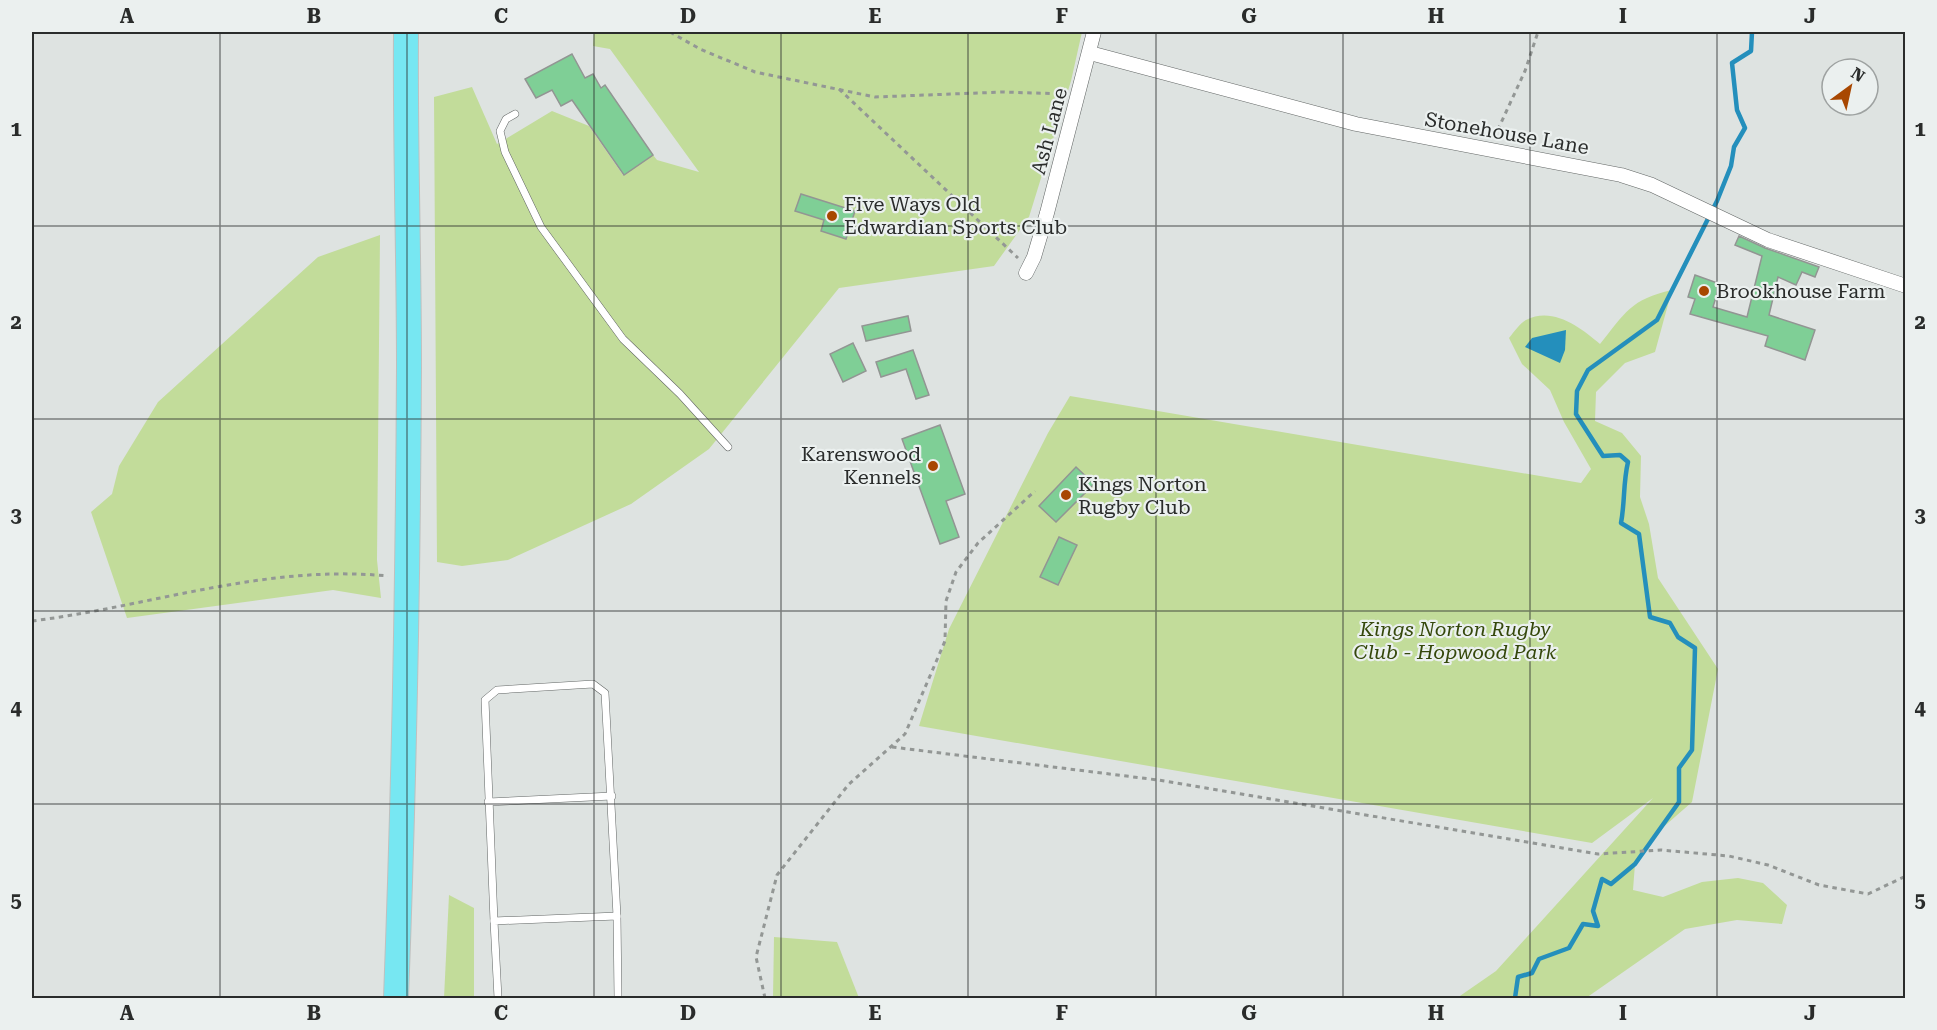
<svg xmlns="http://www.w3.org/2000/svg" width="1937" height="1030" font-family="'Roboto Serif',serif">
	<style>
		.green { fill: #c2dc9a }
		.water { fill: #248fbc }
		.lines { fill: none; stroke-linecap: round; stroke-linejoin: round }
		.stream { stroke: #248fbc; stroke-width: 4.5 }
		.building { fill: #7fcf96; stroke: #929593; stroke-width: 1.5 }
		.service-casing { stroke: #626665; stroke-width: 8 }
		.minor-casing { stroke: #626665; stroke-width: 15 }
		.trunk-casing { stroke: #bfc0bf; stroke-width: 26 }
		.path { stroke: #939795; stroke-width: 3; stroke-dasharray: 4.5 4.5; stroke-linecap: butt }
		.service { stroke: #fff; stroke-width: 7 }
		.minor { stroke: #fff; stroke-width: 14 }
		.trunk { stroke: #77e7f2; stroke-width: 24 }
		.grid { fill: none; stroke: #2a2c2b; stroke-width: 1.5; stroke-opacity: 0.55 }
		.poi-dot { fill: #a84701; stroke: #ebf0ef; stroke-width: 2 }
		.labels { text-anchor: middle; stroke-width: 4.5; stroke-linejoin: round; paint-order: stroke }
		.street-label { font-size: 20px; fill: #2a2c2b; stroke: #ebf0ef }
		.poi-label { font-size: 20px; fill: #2a2c2b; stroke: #ebf0ef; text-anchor: start }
		.park-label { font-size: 20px; font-style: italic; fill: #35480b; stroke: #ebf0ef }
		.neatline { fill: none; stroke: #2a2c2b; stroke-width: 2 }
		.grid-label { font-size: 20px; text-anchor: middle; font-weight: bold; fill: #2a2c2b }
	</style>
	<rect width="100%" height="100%" fill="#dee3e1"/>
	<g class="green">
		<path d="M 594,32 L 1082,32 L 1071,81 L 1029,217 L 994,266 L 839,288 L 709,449 L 631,504 L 508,560 L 462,566 L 437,562 L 434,97 L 472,87 L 497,144 L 552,111 L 589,126 L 623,175 L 653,155 L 657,160 L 699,172 L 610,49 L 593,46 Z"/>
		<path d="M 380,235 L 377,560 L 381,598 L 333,590 L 127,618 L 91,512 L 112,494 L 119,466 L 158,402 L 318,257 Z"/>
		<path d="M 1672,290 L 1655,352 L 1625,363 L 1596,392 L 1595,421 L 1622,433 L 1641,456 L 1640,497 L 1649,524 L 1658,578 L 1718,669 L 1692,802 L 1660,830 L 1635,864 L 1633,890 L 1663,897 L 1702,882 L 1738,878 L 1763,883 L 1787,905 L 1782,924 L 1737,920 L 1685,929 L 1586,998 L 1457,998 L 1496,971 L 1653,798 L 1592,843 L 919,726 L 949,629 L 1048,433 L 1070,396 L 1581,483 L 1591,469 L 1564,422 L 1550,390 L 1522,364 L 1509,338 C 1514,332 1520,323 1526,320 C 1553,306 1581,328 1600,344 C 1625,313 1631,299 1672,290 Z"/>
		<path d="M 449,895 L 474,908 L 474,998 L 444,998 Z"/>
		<path d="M 774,937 L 837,942 L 859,998 L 773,998 Z"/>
	</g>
	<path class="water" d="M 1566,330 L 1565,350 L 1560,363 L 1525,347 L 1532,338 Z"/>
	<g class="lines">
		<path class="stream" d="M 1515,998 L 1518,977 L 1532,973 L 1539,959 L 1569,948 L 1583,924 L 1598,926 L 1593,911 L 1602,879 L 1611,884 L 1635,864 L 1679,802 L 1679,768 L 1692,750 L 1695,648 L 1678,637 L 1670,623 L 1650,617 L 1639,534 L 1621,523 C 1625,502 1623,483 1628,462 L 1620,455 L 1603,456 L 1576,414 L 1577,391 L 1588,370 L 1657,320 L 1717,201 L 1731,166 L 1734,147 L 1745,128 L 1737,110 L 1732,63 L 1751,51 L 1752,32"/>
	</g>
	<g class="building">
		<path d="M 572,54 L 585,78 L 593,74 L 601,88 L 605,85 L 653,155 L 624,175 L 572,100 L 561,106 L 552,90 L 536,98 L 525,79 Z"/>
		<path d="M 801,194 L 855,211 L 846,239 L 821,231 L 824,220 L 795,211 Z"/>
		<path d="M 1739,236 L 1765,248 L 1819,267 L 1815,277 L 1802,272 L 1796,285 L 1778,277 L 1769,315 L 1815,330 L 1805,360 L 1765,346 L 1768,336 L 1690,314 L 1695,299 L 1688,297 L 1695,275 L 1720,284 L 1713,307 L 1747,317 L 1762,256 L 1735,245 Z"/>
		<path d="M 908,316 L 911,331 L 866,341 L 862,326 Z"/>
		<path d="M 853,343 L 866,371 L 843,382 L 830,354 Z"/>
		<path d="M 913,350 L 929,395 L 916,399 L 906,369 L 881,377 L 876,362 Z"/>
		<path d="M 940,425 L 965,494 L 946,501 L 959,537 L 940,544 L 902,439 Z"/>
		<path d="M 1076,467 L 1094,484 L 1056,522 L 1039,506 Z"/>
		<path d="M 1059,537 L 1077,545 L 1058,585 L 1040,577 Z"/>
	</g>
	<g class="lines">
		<defs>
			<g id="service">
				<path d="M 515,114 L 506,119 L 500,131 L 505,152 L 541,227 L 623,339 L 680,394 L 728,447"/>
				<path d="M 488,802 L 612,796"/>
				<path d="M 494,921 L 485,700 L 497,690 L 593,684 L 605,693 L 617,916"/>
				<path d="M 498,998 L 494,921 L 617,916 L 618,998"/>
			</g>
			<g id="minor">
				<path d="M 1090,53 L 1356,124 L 1621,175 L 1652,185 L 1768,240 L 1906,286"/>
				<path d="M 1026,273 L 1034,257 L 1047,213 L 1094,32"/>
			</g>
			<path id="trunk" d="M 396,998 C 404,788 408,578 409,367 C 409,255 405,143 406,32"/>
		</defs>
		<use href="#service" class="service-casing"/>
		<use href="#minor" class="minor-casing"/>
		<use href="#trunk" class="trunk-casing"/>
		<g class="path">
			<path d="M 670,32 L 700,49 L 755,72 L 875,97 L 1003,92 L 1065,94"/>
			<path d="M 839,89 L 1018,258"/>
			<path d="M 1494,138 L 1525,71 L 1538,32"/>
			<path d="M 32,621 C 152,606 265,564 388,576"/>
			<path d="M 892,747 L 1158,780 L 1598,854 L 1661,850 L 1729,856 L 1768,865 L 1819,885 L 1868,894 L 1906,876"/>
			<path d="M 765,998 L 756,957 L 777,875 L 849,784 L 905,734 L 945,641 L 946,601 L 956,572 L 978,543 L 1035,491"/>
		</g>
		<use href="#service" class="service"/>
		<use href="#minor" class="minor"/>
		<use href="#trunk" class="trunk"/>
	</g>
	<path class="grid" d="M 220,32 L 220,998M 407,32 L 407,998M 594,32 L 594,998M 781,32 L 781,998M 968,32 L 968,998M 1156,32 L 1156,998M 1343,32 L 1343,998M 1530,32 L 1530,998M 1717,32 L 1717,998M 32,226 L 1906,226M 32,419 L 1906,419M 32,611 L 1906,611M 32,804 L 1906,804"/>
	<g class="poi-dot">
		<circle cx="832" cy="216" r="6"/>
		<circle cx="1704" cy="291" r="6"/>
		<circle cx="933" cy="466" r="6"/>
		<circle cx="1066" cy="495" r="6"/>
	</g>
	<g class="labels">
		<g class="street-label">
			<text transform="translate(1049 131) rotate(-75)" y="7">Ash Lane</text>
			<text transform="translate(1507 133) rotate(10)" y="7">Stonehouse Lane</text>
		</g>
		<g class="poi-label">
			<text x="844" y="211">Five Ways Old<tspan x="844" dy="23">Edwardian Sports Club</tspan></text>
			<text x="1716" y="298">Brookhouse Farm</text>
			<text x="921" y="461" text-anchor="end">Karenswood<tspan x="921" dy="23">Kennels</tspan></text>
			<text x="1078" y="491">Kings Norton<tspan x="1078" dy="23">Rugby Club</tspan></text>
		</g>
		<g class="park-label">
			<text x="1455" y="636">Kings Norton Rugby<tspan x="1455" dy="23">Club - Hopwood Park</tspan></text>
		</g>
	</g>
	<rect width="1937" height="1030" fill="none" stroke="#ebf0ef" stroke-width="66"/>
	<g transform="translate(1850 87) rotate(33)"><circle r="28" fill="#ebf0ef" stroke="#9ea2a1" stroke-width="1.5"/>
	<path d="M0-4.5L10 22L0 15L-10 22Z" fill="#a84701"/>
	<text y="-9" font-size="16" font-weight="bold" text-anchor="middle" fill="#2a2c2b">N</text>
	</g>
	<rect x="33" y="33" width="1871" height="964" class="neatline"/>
	<g class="grid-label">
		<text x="127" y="23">A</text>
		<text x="314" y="23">B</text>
		<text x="501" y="23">C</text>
		<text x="688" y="23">D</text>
		<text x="875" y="23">E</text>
		<text x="1062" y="23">F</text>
		<text x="1249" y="23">G</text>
		<text x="1436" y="23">H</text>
		<text x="1623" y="23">I</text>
		<text x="1810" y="23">J</text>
		<text x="16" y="136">1</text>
		<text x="1920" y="136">1</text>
		<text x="16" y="329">2</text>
		<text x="1920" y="329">2</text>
		<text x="16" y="522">3</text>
		<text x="1920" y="522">3</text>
		<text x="16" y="715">4</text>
		<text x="1920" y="715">4</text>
		<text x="16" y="907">5</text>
		<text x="1920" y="907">5</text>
		<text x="127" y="1020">A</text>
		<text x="314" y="1020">B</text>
		<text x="501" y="1020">C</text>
		<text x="688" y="1020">D</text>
		<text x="875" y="1020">E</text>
		<text x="1062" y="1020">F</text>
		<text x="1249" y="1020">G</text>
		<text x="1436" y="1020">H</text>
		<text x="1623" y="1020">I</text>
		<text x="1810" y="1020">J</text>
	</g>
</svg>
